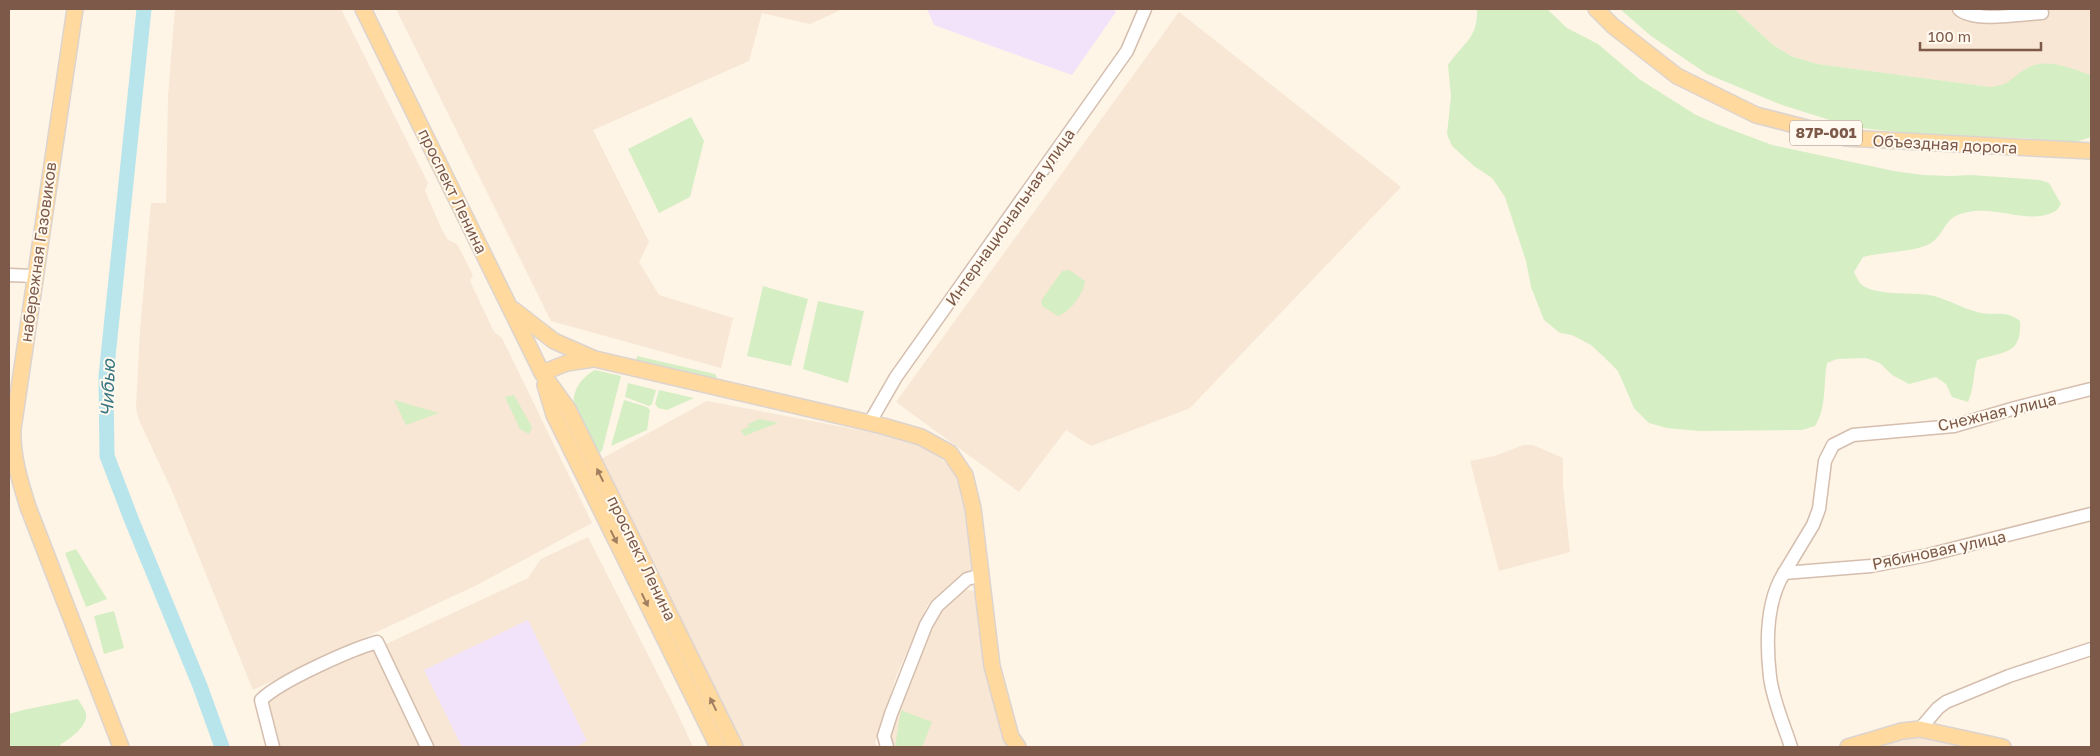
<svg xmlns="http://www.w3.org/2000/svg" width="2100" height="756" font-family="'Golos Text',sans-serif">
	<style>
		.residential { fill: #f7e7d4 }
		.education { fill: #f2e3fb }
		.green { fill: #d5eec3 }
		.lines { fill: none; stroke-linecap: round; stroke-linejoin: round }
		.river { stroke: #b8e4eb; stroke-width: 15 }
		.minor-casing { stroke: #d5beae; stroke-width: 15 }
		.major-casing { stroke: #ddd4cf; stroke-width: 18 }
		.minor { stroke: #fff; stroke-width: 12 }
		.major { stroke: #ffd99d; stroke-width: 15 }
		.oneway { fill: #a37f62 }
		.labels { text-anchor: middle; stroke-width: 4; stroke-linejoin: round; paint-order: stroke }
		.shield { fill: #fff9ef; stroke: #a3897a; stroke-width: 1 }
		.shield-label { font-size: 15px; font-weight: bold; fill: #7c5948 }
		.street-label { font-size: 16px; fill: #7c5948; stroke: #fff9ef }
		.water-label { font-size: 18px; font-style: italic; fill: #397782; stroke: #fff9ef }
	</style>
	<rect width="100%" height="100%" fill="#fef5e7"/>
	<g class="residential">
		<path d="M 175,9 L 341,9 L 428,183 L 425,191 L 442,230 L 448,240 L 457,244 L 473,275 L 470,281 L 494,332 L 502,338 L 592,523 L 477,585 L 253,690 L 173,493 L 139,420 L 136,408 L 140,331 L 151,203 L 166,203 L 168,96 Z"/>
		<path d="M 396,9 L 843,9 L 810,24 L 762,13 L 749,61 L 593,130 L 649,242 L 639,262 L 659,295 L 733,318 L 721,368 L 551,321 Z"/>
		<path d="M 1734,9 L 2091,9 L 2091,75 L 2058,65 L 2037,64 L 2025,69 L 2006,85 L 1990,87 L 1817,64 L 1791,56 L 1773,45 Z"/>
		<path d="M 1179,12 L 1401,187 L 1190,408 L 1091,446 L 1066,430 L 1019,492 L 896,402 Z"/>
		<path d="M 707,401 L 896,437 L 920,444 L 953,468 L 961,479 L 965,517 L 975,568 L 928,604 L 897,674 L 875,743 L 878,747 L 743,747 L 698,658 L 601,459 Z"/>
		<path d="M 1523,445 L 1533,445 L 1563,458 L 1563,486 L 1570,552 L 1499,571 L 1470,461 L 1495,456 Z"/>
		<path d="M 588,537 L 674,706 L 693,747 L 432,747 L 384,645 L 528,578 L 541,559 Z"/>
		<path d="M 964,589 L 977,592 L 980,636 L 996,714 L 1010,747 L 892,747 L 889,736 L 938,612 Z"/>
		<path d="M 372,647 L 420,747 L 277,747 L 266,699 L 269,695 Z"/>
		<path d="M 1920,734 L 1981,747 L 1866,747 Z"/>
	</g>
	<g class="education">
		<path d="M 927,9 L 1114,9 L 1116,12 L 1072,75 L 934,25 Z"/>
		<path d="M 528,620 L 587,741 L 575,747 L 462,747 L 424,670 Z"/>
	</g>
	<g class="green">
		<path d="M 1477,9 L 1547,9 L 1567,28 L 1598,44 L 1639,79 L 1696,115 L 1719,125 L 1772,145 L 1894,171 L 1923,175 L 1951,176 L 1971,175 L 2040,180 L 2049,183 L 2061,204 L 2056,211 C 2052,213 2046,215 2041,216 C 2018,219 1993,207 1968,212 C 1943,216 1947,232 1931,243 C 1917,252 1881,252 1863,257 L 1854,272 C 1856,276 1859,283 1862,285 C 1878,297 1914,291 1934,296 C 1949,300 1962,308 1977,312 C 1994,317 2005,309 2020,321 C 2022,356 2003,351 1977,360 C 1973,375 1974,389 1968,402 L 1952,397 L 1946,384 L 1936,377 L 1909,384 L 1892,375 L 1880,363 L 1866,358 L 1837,359 L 1827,363 C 1823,385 1827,407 1815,426 L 1802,430 L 1699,431 L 1667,428 L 1649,423 L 1634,408 L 1618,371 L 1604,357 L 1591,345 L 1572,335 L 1560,333 L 1544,320 L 1531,287 L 1526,261 L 1505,197 L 1492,178 L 1474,166 L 1452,146 L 1447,134 L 1451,96 L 1448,65 C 1463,43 1478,39 1477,9 Z"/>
		<path d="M 1620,9 L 1734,9 L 1773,45 L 1791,56 L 1817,64 L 1990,87 C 2011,84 2007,81 2024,70 C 2044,56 2070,68 2091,75 L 2091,137 L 2073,143 L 2023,138 L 1925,135 L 1852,127 L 1782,105 L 1707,74 L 1651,36 Z"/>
		<path d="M 691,117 L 704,141 L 690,197 L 659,213 L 628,149 Z"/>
		<path d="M 1069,270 L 1085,281 C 1084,293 1070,312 1058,316 L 1042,306 L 1041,301 L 1062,271 Z"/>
		<path d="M 763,286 L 808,299 L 791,366 L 747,356 Z"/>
		<path d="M 818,301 L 864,311 L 848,383 L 803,369 Z"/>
		<path d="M 637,356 L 715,374 L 717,377 L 714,380 L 636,362 Z"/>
		<path d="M 595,370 L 621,376 L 602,451 L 598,454 L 574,408 C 571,392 581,377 595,370 Z"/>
		<path d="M 628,383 L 656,390 L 652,404 L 649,406 L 625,397 Z"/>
		<path d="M 659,390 L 694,398 L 667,410 L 658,408 L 655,404 Z"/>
		<path d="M 514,395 L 532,427 L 529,434 L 520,429 L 505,397 Z"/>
		<path d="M 394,400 L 439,413 L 406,425 Z"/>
		<path d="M 624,400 L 647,407 L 650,410 L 647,430 L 611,446 Z"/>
		<path d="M 760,419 L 778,423 L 744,436 L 741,430 L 749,427 L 748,424 Z"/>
		<path d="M 76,549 L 107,599 L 86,607 L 65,553 Z"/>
		<path d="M 114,611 L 124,648 L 104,654 L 94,616 Z"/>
		<path d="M 78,699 C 80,703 85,709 86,714 C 88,726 70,739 61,744 L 60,747 L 9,747 L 9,714 L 23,710 Z"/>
		<path d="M 901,710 L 932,722 L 922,747 L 895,747 Z"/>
	</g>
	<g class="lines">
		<path class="river" d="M 144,9 L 106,376 L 107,456 L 132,521 L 200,686 L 222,747"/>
		<defs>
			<g id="minor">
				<path d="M 1959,9 C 1974,23 2022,14 2042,13"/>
				<path d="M 9,275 L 34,276"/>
				<path d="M 870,422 L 896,377 L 1127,51 L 1145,9"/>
				<path d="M 1784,573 L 1813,525 L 1819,509 L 1825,461 L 1833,445 L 1853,435 L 1954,426 L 2015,408 L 2091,389"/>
				<path d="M 1920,729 L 1938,708 L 1946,702 L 2009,676 L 2091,649"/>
				<path d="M 273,747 L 261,700 C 280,681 350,650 377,642 L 427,747"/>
				<path d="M 887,747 L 884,736 L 891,714 L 926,625 L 937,606 L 967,579 L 982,575"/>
				<path d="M 1791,747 C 1784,725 1773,701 1770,677 C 1766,643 1766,602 1784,573 L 1871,566 L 1928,555 L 2091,514"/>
			</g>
			<g id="major">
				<path d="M 75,9 L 13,429 C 12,457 20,481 28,507 L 121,747"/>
				<path d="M 363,9 L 542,373 L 568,409 L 735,747"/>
				<path d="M 1596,9 L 1613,26 L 1677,76 L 1756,115 L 1846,138 L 2091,151"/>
				<path d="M 514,310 L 554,341 L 595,359 L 883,426 L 921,437 L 950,453 L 965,475 L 973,508 L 992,666 L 1011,737 L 1018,747"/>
				<path d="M 542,373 L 567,363 L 593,359"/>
				<path d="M 545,385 L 554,415 L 718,747"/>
				<path d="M 1848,747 L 1902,731 L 1920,729 L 2003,747"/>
			</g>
		</defs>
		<use href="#minor" class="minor-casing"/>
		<use href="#major" class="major-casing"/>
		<use href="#minor" class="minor"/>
		<use href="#major" class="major"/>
	</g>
	<defs><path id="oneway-solid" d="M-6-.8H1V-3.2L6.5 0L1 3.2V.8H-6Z" transform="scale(1.25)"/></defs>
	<g class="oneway">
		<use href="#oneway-solid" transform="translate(600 475) rotate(-116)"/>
		<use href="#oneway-solid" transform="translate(614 537) rotate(64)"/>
		<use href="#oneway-solid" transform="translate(645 600) rotate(64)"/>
		<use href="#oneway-solid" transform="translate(713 704) rotate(-116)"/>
	</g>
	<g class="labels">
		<rect class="shield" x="1790" y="120.5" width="72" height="25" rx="4"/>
		<g class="shield-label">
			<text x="1826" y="138">87Р-001</text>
		</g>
		<g class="street-label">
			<text transform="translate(1945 144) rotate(3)" y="6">Объездная дорога</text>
			<text transform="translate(453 191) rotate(64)" y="6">проспект Ленина</text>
			<text transform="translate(1010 217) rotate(-55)" y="6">Интернациональная улица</text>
			<text transform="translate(38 252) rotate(-82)" y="6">набережная Газовиков</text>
			<text transform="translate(1997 412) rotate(-13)" y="6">Снежная улица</text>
			<text transform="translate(1939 550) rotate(-12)" y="6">Рябиновая улица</text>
			<text transform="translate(642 558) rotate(64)" y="6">проспект Ленина</text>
		</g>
		<g class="water-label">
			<text transform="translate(108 388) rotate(-88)" y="6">Чибью</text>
		</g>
	</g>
	<rect width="2100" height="756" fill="none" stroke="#7c5948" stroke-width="20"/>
	<path d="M1920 42v8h121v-8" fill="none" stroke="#7c5948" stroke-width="2.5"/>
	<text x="1928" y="42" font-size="15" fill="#7c5948" stroke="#fff9ef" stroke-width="4" paint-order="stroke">100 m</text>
</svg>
